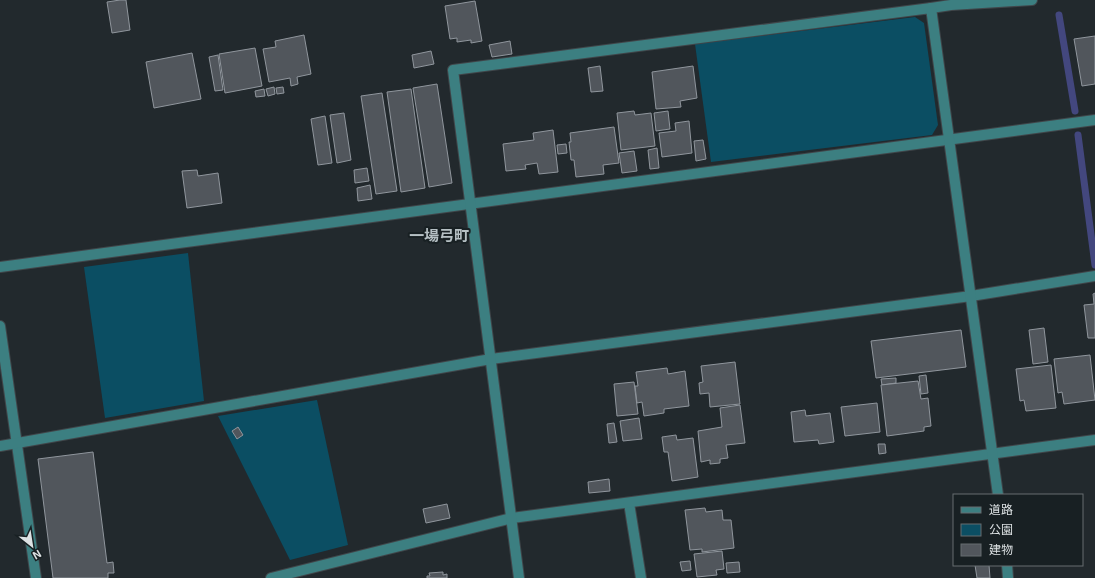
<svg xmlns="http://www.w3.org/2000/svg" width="1095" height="578" font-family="'Exo 2','Noto Sans JP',sans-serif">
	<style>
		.green { fill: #0b4e63 }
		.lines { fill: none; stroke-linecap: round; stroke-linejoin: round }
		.stream { stroke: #43477e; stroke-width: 7 }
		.building { fill: #51565c; stroke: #90969d }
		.minor-casing { stroke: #40464a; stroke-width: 12 }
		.minor { stroke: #3c7f81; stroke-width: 10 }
		.labels { text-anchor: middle; stroke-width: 4; stroke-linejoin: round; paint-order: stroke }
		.quarter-label { font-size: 15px; font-weight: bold; fill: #b6c0c4; stroke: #182023 }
	</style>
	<rect width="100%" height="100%" fill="#22292d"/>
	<g class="green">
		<path d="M 915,17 L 924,23 L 938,125 L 932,135 L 711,162 L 695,44 Z"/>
		<path d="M 188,253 L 204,401 L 105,418 L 84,267 Z"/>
		<path d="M 317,400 L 348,545 L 290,560 L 218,416 Z"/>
	</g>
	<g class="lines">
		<g class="stream">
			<path d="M 1059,15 L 1075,111"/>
			<path d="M 1078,135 L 1095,265"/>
		</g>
	</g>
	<g class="building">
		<path d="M 120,0 L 126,0 L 130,30 L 112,33 L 107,2 Z"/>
		<path d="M 475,1 L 482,41 L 471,43 L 471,40 L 457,42 L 457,38 L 450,39 L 445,6 Z"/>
		<path d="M 304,35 L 311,74 L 297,77 L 298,84 L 291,86 L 290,78 L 269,82 L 263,49 L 276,47 L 275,41 Z"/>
		<path d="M 1095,36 L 1095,84 L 1082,86 L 1074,39 Z"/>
		<path d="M 510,41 L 512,54 L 492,57 L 489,45 Z"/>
		<path d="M 255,48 L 262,86 L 225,93 L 219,54 Z"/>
		<path d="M 431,51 L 434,64 L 414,68 L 412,55 Z"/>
		<path d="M 192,53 L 201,99 L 154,108 L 146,62 Z"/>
		<path d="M 218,55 L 223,90 L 215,91 L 209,57 Z"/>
		<path d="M 600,66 L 603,91 L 591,92 L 588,68 Z"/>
		<path d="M 693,66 L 697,98 L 680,101 L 681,107 L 656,109 L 652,72 Z"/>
		<path d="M 437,84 L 452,183 L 429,187 L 413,88 Z"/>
		<path d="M 274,87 L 275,94 L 268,96 L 266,89 Z"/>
		<path d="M 283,87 L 284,93 L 277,94 L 276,88 Z"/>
		<path d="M 264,89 L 265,96 L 256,97 L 255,91 Z"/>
		<path d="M 411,89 L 425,188 L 401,192 L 387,92 Z"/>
		<path d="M 382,93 L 397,191 L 376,194 L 361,96 Z"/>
		<path d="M 634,111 L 635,115 L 651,113 L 655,146 L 621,150 L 617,113 Z"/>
		<path d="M 668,111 L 670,129 L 656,131 L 654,113 Z"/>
		<path d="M 344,113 L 351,160 L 337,163 L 330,115 Z"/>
		<path d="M 325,116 L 332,163 L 318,165 L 311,119 Z"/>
		<path d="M 689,121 L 692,153 L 662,157 L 659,133 L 676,131 L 675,123 Z"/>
		<path d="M 614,127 L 619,163 L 603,165 L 604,174 L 576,177 L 574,160 L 571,160 L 569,142 L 571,142 L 570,133 Z"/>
		<path d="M 553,130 L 558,172 L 539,174 L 537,163 L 525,165 L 526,169 L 506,171 L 503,144 L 534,140 L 533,133 Z"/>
		<path d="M 703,140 L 706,159 L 696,161 L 694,141 Z"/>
		<path d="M 566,144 L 567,153 L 558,154 L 557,145 Z"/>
		<path d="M 657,148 L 659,168 L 650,169 L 648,150 Z"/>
		<path d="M 634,151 L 637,171 L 622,173 L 619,153 Z"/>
		<path d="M 367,168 L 369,181 L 355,183 L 354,170 Z"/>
		<path d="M 197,170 L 198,176 L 218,173 L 222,203 L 187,208 L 182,171 Z"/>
		<path d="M 370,185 L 372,199 L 358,201 L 357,188 Z"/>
		<path d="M 1095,293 L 1095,338 L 1088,338 L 1084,305 L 1094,304 L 1093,294 Z"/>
		<path d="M 1044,328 L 1048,362 L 1033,364 L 1029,330 Z"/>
		<path d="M 961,330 L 966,367 L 876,378 L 871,341 Z"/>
		<path d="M 1090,355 L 1095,400 L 1064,404 L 1062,392 L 1058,393 L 1054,359 Z"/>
		<path d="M 735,362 L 740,404 L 710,407 L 709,393 L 700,394 L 699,383 L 703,382 L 701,366 Z"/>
		<path d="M 1051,365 L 1056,408 L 1026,411 L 1024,400 L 1020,401 L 1016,369 Z"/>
		<path d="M 667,368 L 668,374 L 685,371 L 689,406 L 664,409 L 664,413 L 644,416 L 642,402 L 637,403 L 635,386 L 638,386 L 636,372 Z"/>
		<path d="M 926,375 L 928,393 L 921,394 L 919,376 Z"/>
		<path d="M 896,378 L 896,383 L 882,385 L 881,379 Z"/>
		<path d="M 918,381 L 921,399 L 928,398 L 931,426 L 924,427 L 924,431 L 887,436 L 881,385 Z"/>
		<path d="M 634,382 L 638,414 L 617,416 L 614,384 Z"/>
		<path d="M 877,403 L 880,432 L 845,436 L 841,407 Z"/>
		<path d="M 740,405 L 745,443 L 726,445 L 728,458 L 720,459 L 720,463 L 710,464 L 710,460 L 701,462 L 698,431 L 722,427 L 720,408 Z"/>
		<path d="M 805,410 L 806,416 L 830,413 L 834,442 L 819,444 L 818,440 L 794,442 L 791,412 Z"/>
		<path d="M 639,418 L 642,439 L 623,441 L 620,421 Z"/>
		<path d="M 614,423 L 617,442 L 609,443 L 607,424 Z"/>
		<path d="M 238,427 L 243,435 L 237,439 L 232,431 Z"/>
		<path d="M 676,435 L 677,440 L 693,438 L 698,477 L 672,481 L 668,452 L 664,452 L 662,437 Z"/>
		<path d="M 878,444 L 885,444 L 886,453 L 879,454 Z"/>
		<path d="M 93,452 L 107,563 L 113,562 L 114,573 L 108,573 L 108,578 L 53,578 L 38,459 Z"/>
		<path d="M 609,479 L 610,491 L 589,493 L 588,482 Z"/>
		<path d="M 447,504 L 450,518 L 426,523 L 423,509 Z"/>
		<path d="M 705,508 L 706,512 L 722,510 L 723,520 L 731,520 L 734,548 L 702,552 L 702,549 L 690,550 L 685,510 Z"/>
		<path d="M 722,551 L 724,569 L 716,570 L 717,575 L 697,577 L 694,554 Z"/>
		<path d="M 690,561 L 691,570 L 682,571 L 680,562 Z"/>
		<path d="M 739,562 L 740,572 L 727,573 L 726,563 Z"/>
		<path d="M 975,565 L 989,565 L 990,578 L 977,578 Z"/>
		<path d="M 443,572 L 443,575 L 447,574 L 447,578 L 427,578 L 427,576 L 430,576 L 429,573 Z"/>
	</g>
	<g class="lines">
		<defs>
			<g id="minor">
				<path d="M 931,8 L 951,5 L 1032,0"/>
				<path d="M 0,267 L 1095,120"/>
				<path d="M 0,326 L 36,578"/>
				<path d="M 0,446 L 491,359 L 971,296 L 1095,276"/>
				<path d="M 629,503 L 641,578"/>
				<path d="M 1007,565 L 1008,578"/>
				<path d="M 271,578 L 512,518 L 1095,440"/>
				<path d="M 519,578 L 453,70 L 931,8 L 998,495"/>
			</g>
		</defs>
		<use href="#minor" class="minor-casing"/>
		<use href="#minor" class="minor"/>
	</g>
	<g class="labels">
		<g class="quarter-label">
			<text x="439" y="241">一場弓町</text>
		</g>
	</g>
	<rect x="953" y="494" width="130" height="72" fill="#182023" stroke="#666d70"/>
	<rect x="961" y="507" width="20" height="6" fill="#3c7f81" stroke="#666d70"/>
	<text x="989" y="514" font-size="12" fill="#dce1e3">道路</text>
	<rect x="961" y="524" width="20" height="12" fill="#0b4e63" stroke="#666d70"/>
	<text x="989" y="534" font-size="12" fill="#dce1e3">公園</text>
	<rect x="961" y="544" width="20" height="12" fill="#51565c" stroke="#666d70"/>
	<text x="989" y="554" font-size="12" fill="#dce1e3">建物</text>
	<g transform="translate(32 546) rotate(150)" stroke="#182023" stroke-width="3" paint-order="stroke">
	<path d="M0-3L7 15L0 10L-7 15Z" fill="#dce1e3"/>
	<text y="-6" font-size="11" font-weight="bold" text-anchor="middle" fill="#dce1e3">N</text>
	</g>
</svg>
